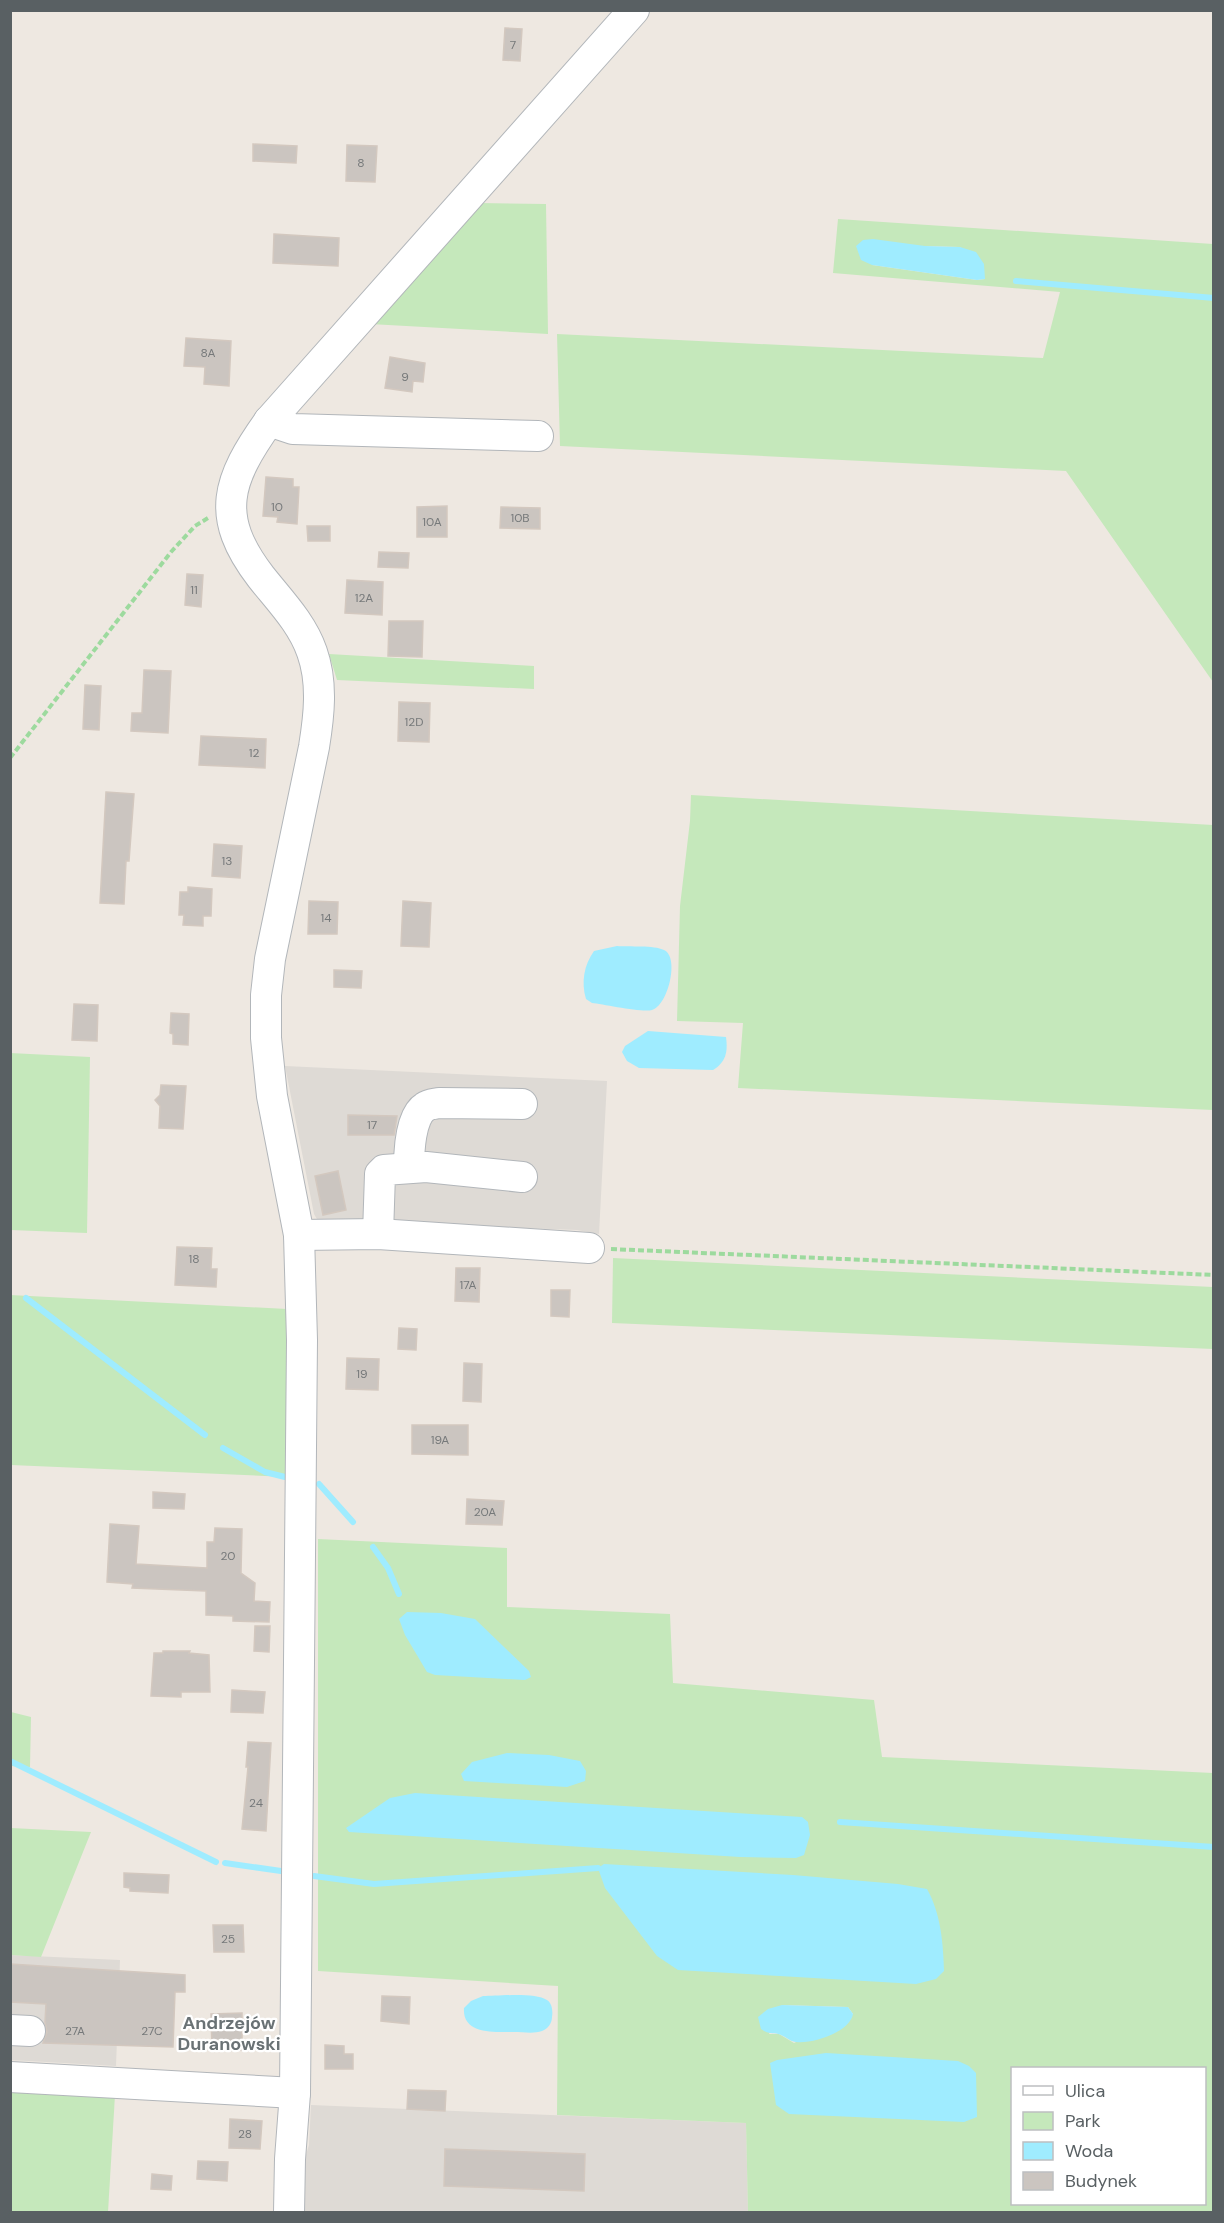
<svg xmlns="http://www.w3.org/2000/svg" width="1224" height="2223" font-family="'DM Sans',sans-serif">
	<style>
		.industrial { fill: #dedad5 }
		.green { fill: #c5e8bb; fill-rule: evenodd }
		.water { fill: #9fecff }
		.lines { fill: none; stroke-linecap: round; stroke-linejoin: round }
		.stream { stroke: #9fecff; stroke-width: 6 }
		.building { fill: #cbc5c0; stroke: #d3c8bf; stroke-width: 1.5 }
		.minor-casing { stroke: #b2b6ba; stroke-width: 32 }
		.path { stroke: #9dda9e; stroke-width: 4; stroke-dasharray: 6 3; stroke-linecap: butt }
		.minor { stroke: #fff; stroke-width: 30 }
		.labels { text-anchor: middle; stroke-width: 4.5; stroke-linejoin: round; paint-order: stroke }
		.number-label { font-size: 12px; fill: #76797a }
		.quarter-label { font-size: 18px; font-weight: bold; fill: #6a7275; stroke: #fff }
	</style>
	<rect width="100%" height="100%" fill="#eee8e1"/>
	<g class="industrial">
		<path d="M 285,1066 L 607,1081 L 599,1234 L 577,1230 L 318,1221 L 314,1214 Z"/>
		<path d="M 10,1955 L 120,1960 L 116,2066 L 11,2060 Z"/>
		<path d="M 311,2105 L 746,2123 L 748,2212 L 300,2212 L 298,2181 L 309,2145 Z"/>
	</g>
	<g class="green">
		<path d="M 477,203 L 546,204 L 548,334 L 370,324 Z"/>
		<path d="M 838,219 L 1213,244 L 1213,682 L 1066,471 L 560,446 L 557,334 L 1043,358 L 1060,292 L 833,273 ZM 925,246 L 960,247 L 985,279 L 977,280 L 872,265 Z"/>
		<path d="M 329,654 L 534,666 L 534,689 L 337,680 Z"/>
		<path d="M 691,795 L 1213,825 L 1213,1110 L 738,1088 L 743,1023 L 677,1021 L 680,906 L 690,821 Z"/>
		<path d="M 10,1053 L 90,1057 L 87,1233 L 11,1230 Z"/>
		<path d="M 613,1258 L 1213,1287 L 1213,1349 L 612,1323 Z"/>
		<path d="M 10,1295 L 287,1309 L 288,1477 L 11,1465 Z"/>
		<path d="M 318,1539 L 507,1548 L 507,1607 L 670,1614 L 673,1683 L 874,1700 L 882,1757 L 1213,1773 L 1213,2212 L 748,2212 L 746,2123 L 557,2115 L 558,1986 L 318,1971 ZM 782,2005 L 848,2007 L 853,2014 L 794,2043 L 779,2034 L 769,2034 ZM 1012,2068 L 1204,2068 L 1204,2204 L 1012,2204 Z"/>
		<path d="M 11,1712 L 31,1717 L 30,1767 L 11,1766 Z"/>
		<path d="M 11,1828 L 91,1832 L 41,1957 L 11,1955 Z"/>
		<path d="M 10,2089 L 115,2095 L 108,2212 L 11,2212 Z"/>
	</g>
	<g class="water">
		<path d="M 873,239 L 925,246 L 960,247 L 976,252 L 984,264 L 985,279 L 977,280 L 872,265 L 861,260 L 856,246 L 863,240 Z"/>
		<path d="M 617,946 C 629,947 654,945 664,950 C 680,957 668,1006 652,1010 C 643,1013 603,1004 592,1003 L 586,999 C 581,982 584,965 594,951 Z"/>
		<path d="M 648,1031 L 726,1037 C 728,1052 726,1062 713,1070 L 639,1068 L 627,1061 L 622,1052 L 625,1046 Z"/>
		<path d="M 407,1612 L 441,1613 L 475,1619 L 529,1671 L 531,1677 L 525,1680 L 435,1675 L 427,1672 L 405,1635 L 399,1619 Z"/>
		<path d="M 507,1753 L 549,1755 L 580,1761 L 586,1771 L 585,1781 L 567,1787 L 464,1781 L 461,1774 L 472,1762 Z"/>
		<path d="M 415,1793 L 802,1817 L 808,1822 L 810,1835 L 804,1855 L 796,1858 L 740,1857 L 349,1832 L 346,1828 L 390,1798 Z"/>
		<path d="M 604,1864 L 793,1875 L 898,1884 L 927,1889 C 941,1914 943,1943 944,1971 L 936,1979 L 916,1984 L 678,1970 L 657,1956 L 605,1888 L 598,1868 Z"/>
		<path d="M 483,1996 C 499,1996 535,1992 547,2000 C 552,2003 553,2011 552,2017 C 552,2023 548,2029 542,2031 C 534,2034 523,2032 514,2032 C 496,2032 462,2035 464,2008 L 471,2001 Z"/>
		<path d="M 782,2005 L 848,2007 L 853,2014 C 850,2032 813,2044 796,2042 C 792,2042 787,2038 783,2036 C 774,2031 771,2036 761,2029 L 758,2017 L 768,2009 Z"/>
		<path d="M 826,2053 L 958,2061 L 969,2066 L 976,2073 L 977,2117 L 964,2122 L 789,2114 L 776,2105 L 770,2063 L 777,2060 Z"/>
	</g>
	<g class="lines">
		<g class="stream">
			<path d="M 1016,281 L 1214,298"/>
			<path d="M 26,1298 L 205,1435"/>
			<path d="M 223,1448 L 265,1472 L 285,1477"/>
			<path d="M 319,1484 L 353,1522"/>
			<path d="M 373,1547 L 388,1568 L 399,1594"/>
			<path d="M 10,1761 L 216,1862"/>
			<path d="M 840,1822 L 1214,1847"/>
			<path d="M 225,1863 L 281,1871"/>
			<path d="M 314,1876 L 374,1884 L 598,1868"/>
		</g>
	</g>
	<g class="building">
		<path d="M 505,28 L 522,29 L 520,61 L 503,60 Z"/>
		<path d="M 253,144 L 297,146 L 296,163 L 253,161 Z"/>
		<path d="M 347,145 L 377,146 L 375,182 L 346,181 Z"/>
		<path d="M 274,234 L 339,238 L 338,266 L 273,263 Z"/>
		<path d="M 186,338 L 231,341 L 229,386 L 204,384 L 205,367 L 184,366 Z"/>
		<path d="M 390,357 L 425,363 L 423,382 L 413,381 L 412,392 L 385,388 Z"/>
		<path d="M 266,477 L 293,479 L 293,487 L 299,487 L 297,524 L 277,522 L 278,517 L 263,516 Z"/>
		<path d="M 447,506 L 447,537 L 417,537 L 417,507 Z"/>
		<path d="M 501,507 L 540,508 L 540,529 L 500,528 Z"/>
		<path d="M 307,526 L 330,526 L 330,541 L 308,541 Z"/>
		<path d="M 379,552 L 409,553 L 408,568 L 378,567 Z"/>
		<path d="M 187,574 L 203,575 L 201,607 L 185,605 Z"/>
		<path d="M 347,580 L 383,582 L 382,615 L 345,613 Z"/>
		<path d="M 389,621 L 423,621 L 422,657 L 388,656 Z"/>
		<path d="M 144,670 L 171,671 L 168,733 L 131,731 L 132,713 L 142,713 Z"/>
		<path d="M 85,685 L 101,686 L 99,730 L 83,729 Z"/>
		<path d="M 399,702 L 430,703 L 429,742 L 398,741 Z"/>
		<path d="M 201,736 L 266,739 L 265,768 L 199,765 Z"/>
		<path d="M 106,792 L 134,794 L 129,861 L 126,861 L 124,904 L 100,903 Z"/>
		<path d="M 214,844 L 242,846 L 240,878 L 212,876 Z"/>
		<path d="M 188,887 L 212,889 L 211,916 L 203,916 L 203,926 L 183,925 L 184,915 L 179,915 L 180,892 L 188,892 Z"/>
		<path d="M 309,901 L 338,902 L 337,934 L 308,934 Z"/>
		<path d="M 403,901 L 431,903 L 429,947 L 401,946 Z"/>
		<path d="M 334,970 L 362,971 L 361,988 L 334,987 Z"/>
		<path d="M 74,1004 L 98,1005 L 97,1041 L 72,1040 Z"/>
		<path d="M 171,1013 L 189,1014 L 188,1045 L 173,1044 L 173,1034 L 170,1033 Z"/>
		<path d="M 161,1085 L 186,1086 L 183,1129 L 159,1128 L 160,1106 L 155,1100 L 160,1095 Z"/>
		<path d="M 348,1115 L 397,1116 L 394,1135 L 348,1135 Z"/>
		<path d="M 338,1171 L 346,1210 L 323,1215 L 315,1176 Z"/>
		<path d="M 177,1247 L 212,1248 L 211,1269 L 217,1269 L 216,1287 L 175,1285 Z"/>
		<path d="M 456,1268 L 480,1268 L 479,1302 L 455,1301 Z"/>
		<path d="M 551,1290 L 570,1290 L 569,1317 L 551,1316 Z"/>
		<path d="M 399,1328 L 417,1329 L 416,1350 L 398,1349 Z"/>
		<path d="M 347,1358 L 379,1359 L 378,1390 L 346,1389 Z"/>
		<path d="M 464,1363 L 482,1364 L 481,1402 L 463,1401 Z"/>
		<path d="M 412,1425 L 468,1425 L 468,1455 L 412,1454 Z"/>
		<path d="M 153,1492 L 185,1494 L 184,1509 L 153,1508 Z"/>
		<path d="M 467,1499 L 504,1501 L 502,1525 L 466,1524 Z"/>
		<path d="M 110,1524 L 139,1526 L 136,1564 L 207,1568 L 207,1542 L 214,1542 L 215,1528 L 242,1529 L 241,1573 L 255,1583 L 254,1601 L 270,1602 L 269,1622 L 233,1621 L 233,1616 L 206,1615 L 206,1591 L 132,1588 L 133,1584 L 107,1582 Z"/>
		<path d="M 255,1626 L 270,1626 L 269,1652 L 254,1651 Z"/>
		<path d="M 163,1651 L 190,1651 L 189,1653 L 209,1655 L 210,1692 L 181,1692 L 181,1697 L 151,1696 L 154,1653 L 163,1653 Z"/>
		<path d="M 232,1690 L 265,1692 L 263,1713 L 231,1712 Z"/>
		<path d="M 248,1742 L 271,1743 L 266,1831 L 242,1829 L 248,1767 L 246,1767 Z"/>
		<path d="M 124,1873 L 169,1875 L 168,1893 L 130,1891 L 130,1888 L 124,1887 Z"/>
		<path d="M 213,1925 L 243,1925 L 244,1952 L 214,1952 Z"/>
		<path d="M 10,1964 L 185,1975 L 185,1992 L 175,1992 L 173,2047 L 43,2043 L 47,2032 L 45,2022 L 46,2004 L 10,2002 Z"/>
		<path d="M 382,1996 L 410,1997 L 409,2024 L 381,2021 Z"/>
		<path d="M 242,2013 L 242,2050 L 212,2051 L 211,2014 Z"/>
		<path d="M 325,2045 L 344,2046 L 344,2054 L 353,2054 L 353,2069 L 325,2069 Z"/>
		<path d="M 408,2090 L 446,2091 L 445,2111 L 407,2109 Z"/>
		<path d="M 230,2119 L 262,2121 L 260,2149 L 229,2148 Z"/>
		<path d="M 445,2149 L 585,2154 L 584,2191 L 444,2186 Z"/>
		<path d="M 198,2161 L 228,2162 L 227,2181 L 197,2179 Z"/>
		<path d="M 152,2174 L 172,2176 L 171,2190 L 151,2189 Z"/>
	</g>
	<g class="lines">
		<defs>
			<g id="minor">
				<path d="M 269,421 L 293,429 L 538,436"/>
				<path d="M 409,1168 C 409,1153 410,1116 425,1107 C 429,1104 434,1104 439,1103 L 522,1104"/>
				<path d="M 378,1234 L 380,1174 L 384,1170 L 426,1167 L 522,1177"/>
				<path d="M 299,1235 L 378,1234 L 589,1248"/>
				<path d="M 10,2030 L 30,2031"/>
				<path d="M 10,2077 L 295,2093"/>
				<path d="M 289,2212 L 290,2159 L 295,2093 L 302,1340 L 299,1235 L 272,1096 L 266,1038 L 266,995 L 270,959 L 314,747 C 319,716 323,683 312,652 C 302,623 280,601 261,577 C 214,516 227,480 269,421 L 634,10"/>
			</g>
		</defs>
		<use href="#minor" class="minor-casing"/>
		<g class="path">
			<path d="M 10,758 L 171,552 L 195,526 L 208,518"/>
			<path d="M 611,1249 L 1214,1275"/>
		</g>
		<use href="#minor" class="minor"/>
	</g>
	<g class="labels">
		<g class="number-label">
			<text x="513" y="49">7</text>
			<text x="361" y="167">8</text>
			<text x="208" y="357">8A</text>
			<text x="405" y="381">9</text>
			<text x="277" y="511">10</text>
			<text x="520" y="522">10B</text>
			<text x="432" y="526">10A</text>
			<text x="194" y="594">11</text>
			<text x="364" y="602">12A</text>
			<text x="414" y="726">12D</text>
			<text x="254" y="757">12</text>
			<text x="227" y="865">13</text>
			<text x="326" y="922">14</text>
			<text x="372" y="1129">17</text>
			<text x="194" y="1263">18</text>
			<text x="468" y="1289">17A</text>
			<text x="362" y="1378">19</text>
			<text x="440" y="1444">19A</text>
			<text x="485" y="1516">20A</text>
			<text x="228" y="1560">20</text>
			<text x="256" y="1807">24</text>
			<text x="228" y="1943">25</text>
			<text x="75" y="2035">27A</text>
			<text x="152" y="2035">27C</text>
			<text x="245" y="2138">28</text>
		</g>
		<g class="quarter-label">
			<text x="229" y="2029">Andrzejów<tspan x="229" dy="21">Duranowski</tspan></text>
		</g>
	</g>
	<rect width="1224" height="2223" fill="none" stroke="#596063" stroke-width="24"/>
	<rect x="1011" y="2067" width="195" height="138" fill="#ffffff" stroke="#bdbfc1" stroke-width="1.5"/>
	<rect x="1023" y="2086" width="30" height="9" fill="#ffffff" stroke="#bdbfc1" stroke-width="1.5"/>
	<text x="1065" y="2097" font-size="18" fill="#596063">Ulica</text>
	<rect x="1023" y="2112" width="30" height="18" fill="#c5e8bb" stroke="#bdbfc1" stroke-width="1.5"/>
	<text x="1065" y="2127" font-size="18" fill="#596063">Park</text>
	<rect x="1023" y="2142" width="30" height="18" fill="#9fecff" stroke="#bdbfc1" stroke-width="1.5"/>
	<text x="1065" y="2157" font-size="18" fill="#596063">Woda</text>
	<rect x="1023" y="2172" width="30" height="18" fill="#cbc5c0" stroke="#bdbfc1" stroke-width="1.5"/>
	<text x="1065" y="2187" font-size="18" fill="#596063">Budynek</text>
</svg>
